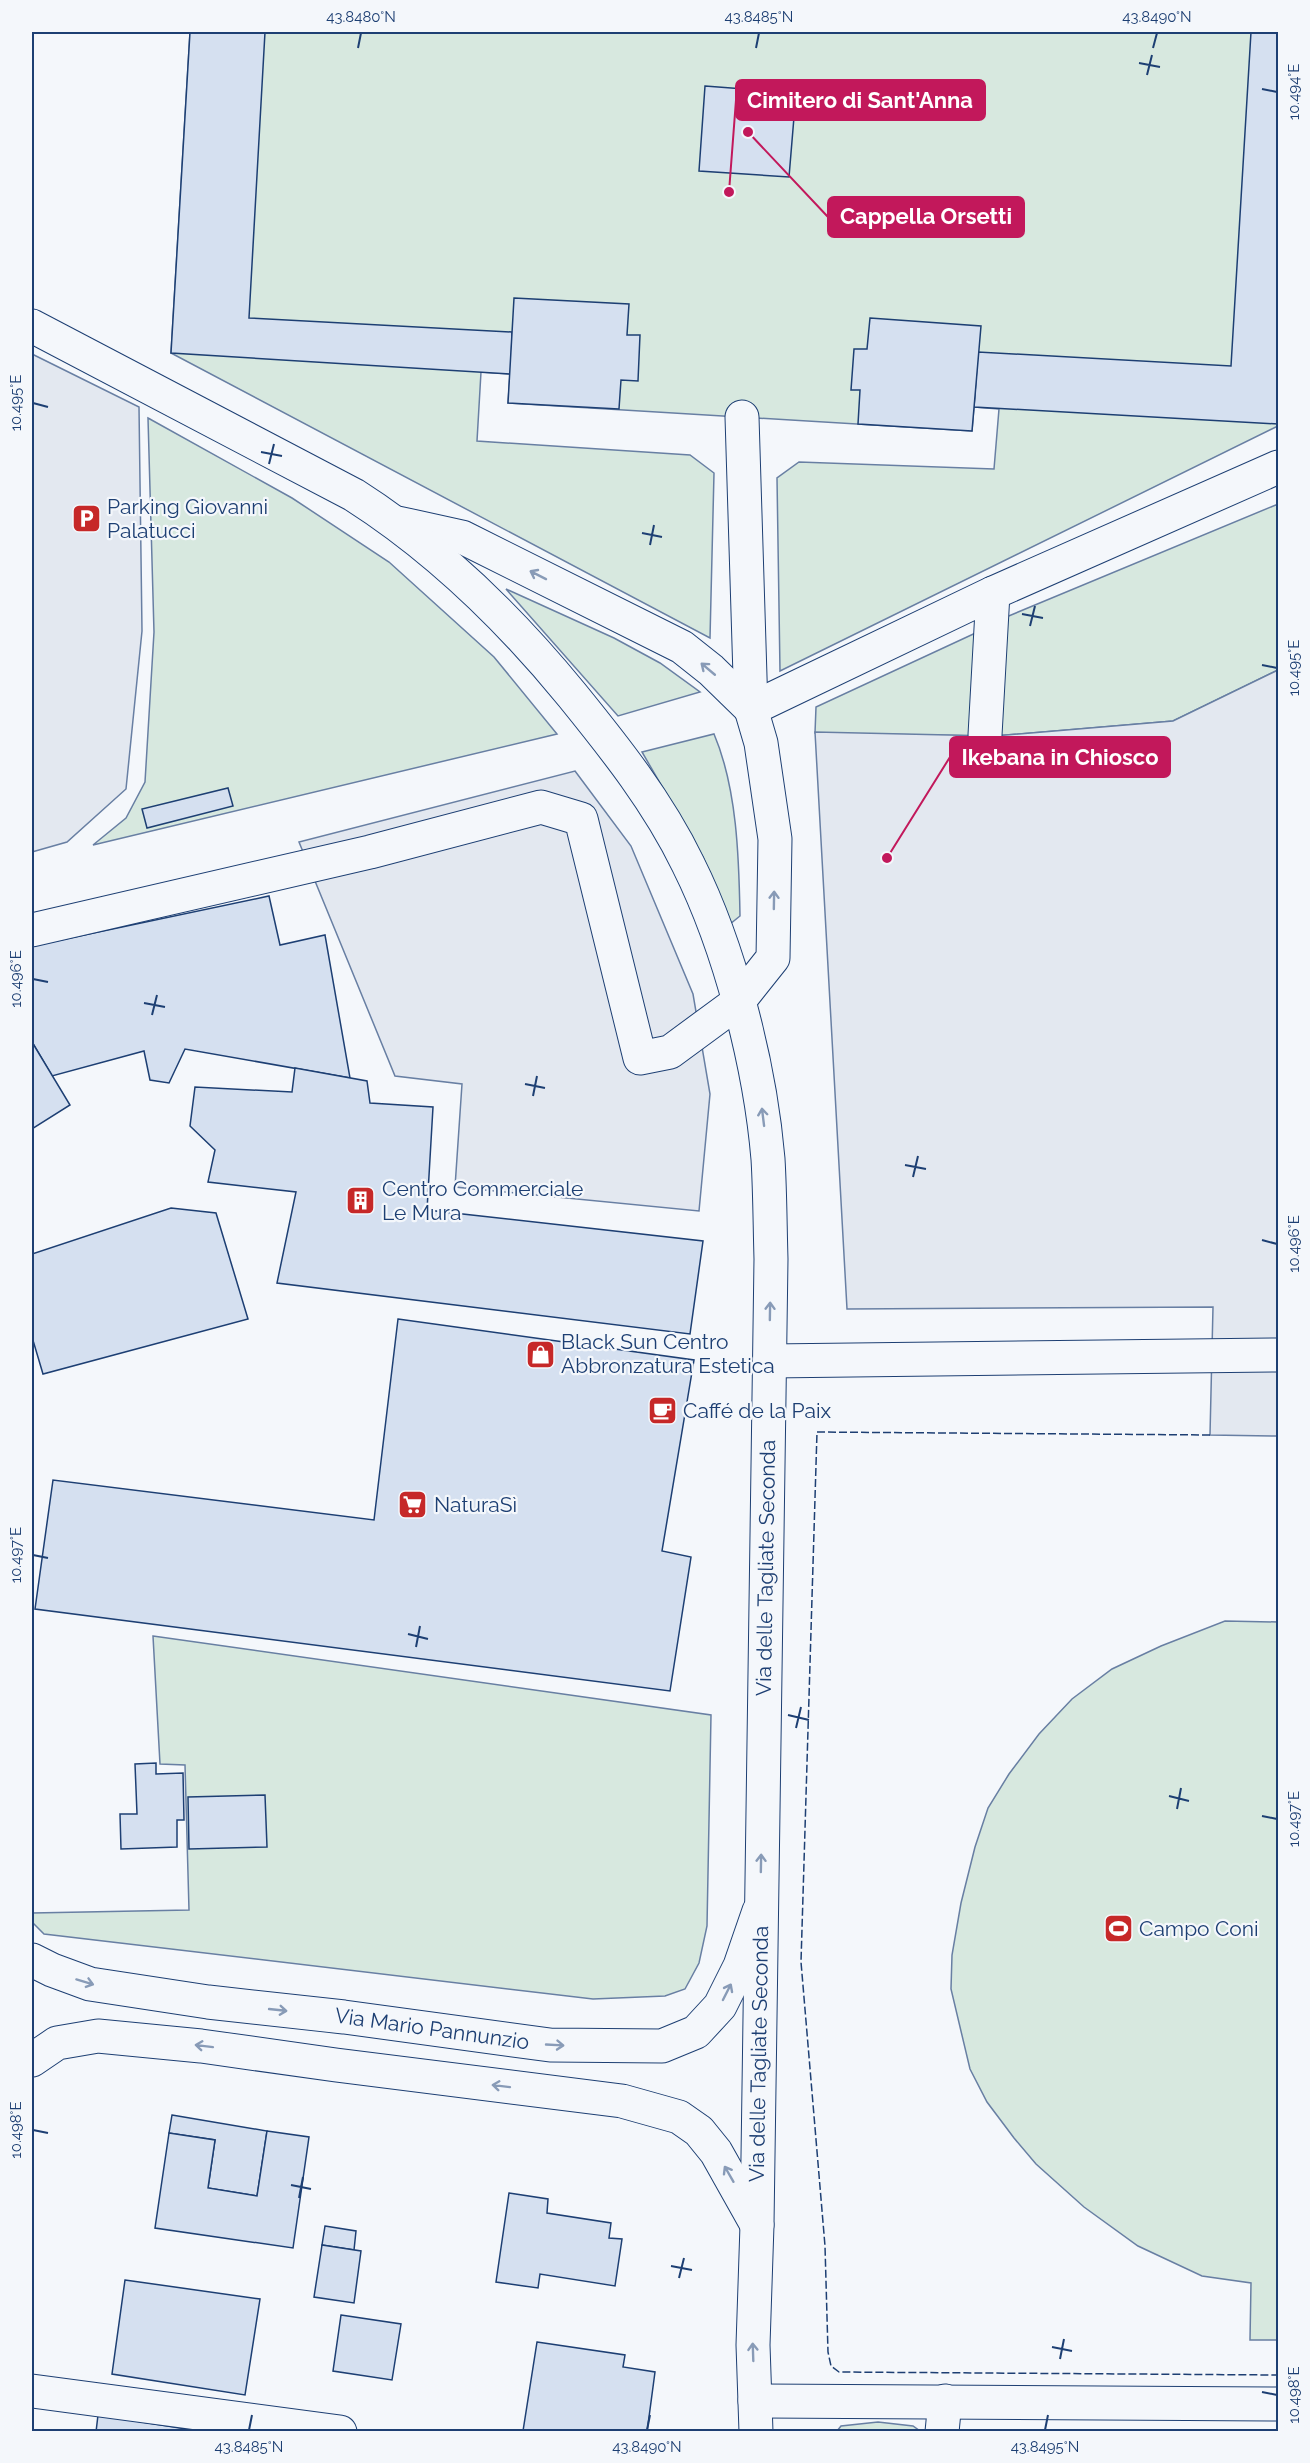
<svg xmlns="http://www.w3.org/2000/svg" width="1310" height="2463" font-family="Raleway,sans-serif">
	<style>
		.green { fill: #d7e8df; stroke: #687fa3; stroke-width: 1.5 }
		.parking { fill: #e3e8f0; stroke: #687fa3; stroke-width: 1.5 }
		.building { fill: #d5e0f0; stroke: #1d3f73; stroke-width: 1.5 }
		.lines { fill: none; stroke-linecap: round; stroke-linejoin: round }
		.minor-casing { stroke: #1d3f73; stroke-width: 35 }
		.major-casing { stroke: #1d3f73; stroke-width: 35 }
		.minor { stroke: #f4f7fb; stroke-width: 33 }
		.major { stroke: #f4f7fb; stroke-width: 33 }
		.fence { stroke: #1d3f73; stroke-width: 1.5; stroke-dasharray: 8 3; stroke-linecap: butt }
		.oneway { stroke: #889bb7 }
		.ticks { fill: none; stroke: #1d3f73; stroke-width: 2 }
		.labels { text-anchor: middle; stroke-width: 4.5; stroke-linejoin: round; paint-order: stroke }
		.poi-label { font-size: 21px; fill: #1d3f73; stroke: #f4f7fb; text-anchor: start }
		.street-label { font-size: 21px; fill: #1d3f73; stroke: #f4f7fb }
		.leader { fill: none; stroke: #c2185b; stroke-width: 2 }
		.callout-dot { fill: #c2185b; stroke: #f4f7fb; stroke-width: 2 }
		.callout { fill: #c2185b; stroke: #c2185b; stroke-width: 2 }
		.callout-label { font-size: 22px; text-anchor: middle; font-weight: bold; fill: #fff }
		.neatline { fill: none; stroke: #1d3f73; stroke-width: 2 }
		.ticks-label { font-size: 15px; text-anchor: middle; fill: #1d3f73 }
	</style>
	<rect width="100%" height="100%" fill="#f4f7fb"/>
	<g class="green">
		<path d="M 190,32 L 1278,32 L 1278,426 L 780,671 L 777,478 L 799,462 L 994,469 L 999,409 L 974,407 L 972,431 L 508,403 L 510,374 L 481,372 L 477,441 L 690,455 L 714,473 L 710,638 L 171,353 Z"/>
		<path d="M 148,418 L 292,498 L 389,562 L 494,657 L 557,734 L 93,845 L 126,818 L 145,782 L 154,632 Z"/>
		<path d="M 1278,504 L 1278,670 L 1173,721 L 994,736 L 999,620 Z"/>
		<path d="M 506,589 L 614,638 L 660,663 L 700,692 L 618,716 Z"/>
		<path d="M 982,630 L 978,736 L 815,733 L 816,707 Z"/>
		<path d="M 714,734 C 737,788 739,858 740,916 L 730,924 L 703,857 L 642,752 Z"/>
		<path d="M 1225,1621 L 1278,1622 L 1278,2340 L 1250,2340 L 1251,2283 L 1202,2276 L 1138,2246 L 1084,2207 L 1036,2164 L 1014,2138 L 987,2102 L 970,2069 L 951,1989 L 952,1955 L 961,1903 L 975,1847 L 988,1808 L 1009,1774 L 1039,1734 L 1072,1699 L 1112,1669 L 1161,1646 Z"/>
		<path d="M 153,1636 L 711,1715 L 707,1926 L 699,1963 L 685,1989 L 665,1996 L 593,1999 L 44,1934 L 32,1922 L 32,1913 L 189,1910 L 185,1765 L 160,1764 Z"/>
		<path d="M 878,2422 L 913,2426 L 920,2431 L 837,2431 L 841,2426 Z"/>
	</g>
	<g class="parking">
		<path d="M 32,354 L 139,407 L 142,631 L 126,789 L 67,842 L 32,852 Z"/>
		<path d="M 1278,670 L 1278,1436 L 1210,1435 L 1213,1307 L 847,1309 L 815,732 L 994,736 L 1173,721 Z"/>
		<path d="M 575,771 L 631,846 L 693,994 L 710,1094 L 699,1211 L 455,1187 L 462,1084 L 395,1076 L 299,842 Z"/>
	</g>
	<g class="building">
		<path d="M 190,32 L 265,32 L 249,318 L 512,332 L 511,374 L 171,353 Z"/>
		<path d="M 1251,32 L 1278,32 L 1278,424 L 974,407 L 978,352 L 1231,366 Z"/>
		<path d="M 705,86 L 796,93 L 789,177 L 699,171 Z"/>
		<path d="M 514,298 L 629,304 L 627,335 L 640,335 L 638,381 L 621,380 L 619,409 L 508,403 Z"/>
		<path d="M 870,318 L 981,326 L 972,431 L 858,424 L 860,390 L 851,390 L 854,349 L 867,349 Z"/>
		<path d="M 228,788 L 233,806 L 147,828 L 142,809 Z"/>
		<path d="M 269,896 L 280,945 L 325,935 L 350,1078 L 185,1049 L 169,1083 L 150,1080 L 144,1051 L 52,1076 L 32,1042 L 32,946 Z"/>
		<path d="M 32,1042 L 70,1105 L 32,1129 Z"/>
		<path d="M 295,1068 L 367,1081 L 370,1103 L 433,1107 L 427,1210 L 703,1241 L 690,1334 L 277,1283 L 296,1192 L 208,1182 L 215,1150 L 190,1126 L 195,1087 L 292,1092 Z"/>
		<path d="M 171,1208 L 216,1213 L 248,1319 L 43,1374 L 32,1337 L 32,1254 Z"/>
		<path d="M 398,1319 L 694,1360 L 662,1551 L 691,1557 L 670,1691 L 35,1609 L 53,1480 L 374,1520 Z"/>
		<path d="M 156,1763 L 156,1774 L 183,1773 L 184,1820 L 177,1820 L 177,1847 L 121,1849 L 120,1814 L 137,1814 L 135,1764 Z"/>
		<path d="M 265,1795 L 267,1847 L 189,1849 L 188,1797 Z"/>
		<path d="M 172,2115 L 267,2131 L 257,2196 L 208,2188 L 215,2140 L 169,2133 Z"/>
		<path d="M 267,2131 L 309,2137 L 293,2248 L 155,2228 L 169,2133 L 215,2140 L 208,2188 L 257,2196 Z"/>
		<path d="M 509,2193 L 548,2199 L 547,2213 L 611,2223 L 609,2238 L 622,2239 L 615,2286 L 540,2274 L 538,2288 L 496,2282 Z"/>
		<path d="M 325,2226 L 356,2231 L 354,2250 L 322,2245 Z"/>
		<path d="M 322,2245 L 361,2251 L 354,2303 L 314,2297 Z"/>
		<path d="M 125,2280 L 260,2299 L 245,2395 L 112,2374 Z"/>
		<path d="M 341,2315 L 401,2324 L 392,2380 L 333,2371 Z"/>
		<path d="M 537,2342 L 625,2355 L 623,2367 L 655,2372 L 647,2432 L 523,2431 Z"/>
		<path d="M 98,2415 L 205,2432 L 96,2432 Z"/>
	</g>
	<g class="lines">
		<defs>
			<g id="minor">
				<path d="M 398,523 L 462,537 L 682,647 L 711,670 L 751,709"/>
				<path d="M 751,709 L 993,593 L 1278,467"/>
				<path d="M 985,735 L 993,593"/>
				<path d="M 32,930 L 370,852 L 541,807 L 581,819 L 640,1058 L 670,1052 L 738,1002 L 773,958 L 775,839 L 761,743 L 751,709 L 742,417"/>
				<path d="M 770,1361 L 1278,1355"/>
				<path d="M 32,1960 L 52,1970 L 90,1984 L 208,2002 L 344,2017 L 550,2045 L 662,2046 L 696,2032 L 720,2006 L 740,1966 L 759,1911"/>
				<path d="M 32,2060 L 57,2043 L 98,2036 L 201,2046 L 336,2065 L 622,2101 L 679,2117 L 699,2131 L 716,2152 L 757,2225"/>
				<path d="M 32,2391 L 340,2432"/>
				<path d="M 755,2401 L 1278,2404"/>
				<path d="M 942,2432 L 945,2401"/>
			</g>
			<path id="major" d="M 32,326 L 354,495 C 437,548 509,618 572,695 C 615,748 658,802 688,864 C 730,948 760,1065 768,1159 C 770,1192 770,1226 771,1259 L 757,2225 L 753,2345 L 756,2432"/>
		</defs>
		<use href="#minor" class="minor-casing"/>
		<use href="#major" class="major-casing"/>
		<use href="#minor" class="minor"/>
		<use href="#major" class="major"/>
		<path class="fence" d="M 1210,1435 L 817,1432 L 801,1962 L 825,2246 L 828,2352 L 831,2366 L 839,2372 L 1278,2375"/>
	</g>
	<defs><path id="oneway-shaft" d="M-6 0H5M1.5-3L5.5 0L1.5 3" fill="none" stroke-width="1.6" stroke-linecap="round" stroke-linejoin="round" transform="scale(1.5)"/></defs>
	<g class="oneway">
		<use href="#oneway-shaft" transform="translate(538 575) rotate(-153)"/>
		<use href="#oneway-shaft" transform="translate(708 669) rotate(-140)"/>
		<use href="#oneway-shaft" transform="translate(774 900) rotate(-89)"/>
		<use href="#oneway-shaft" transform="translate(763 1117) rotate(-97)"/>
		<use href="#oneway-shaft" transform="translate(770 1311) rotate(-89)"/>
		<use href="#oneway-shaft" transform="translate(761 1863) rotate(-89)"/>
		<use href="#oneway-shaft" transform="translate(85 1982) rotate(17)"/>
		<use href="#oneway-shaft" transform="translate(727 1992) rotate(-63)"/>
		<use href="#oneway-shaft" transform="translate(278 2010) rotate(6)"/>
		<use href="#oneway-shaft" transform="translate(555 2045) rotate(3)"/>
		<use href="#oneway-shaft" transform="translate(204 2046) rotate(-173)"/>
		<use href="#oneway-shaft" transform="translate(501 2086) rotate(-173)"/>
		<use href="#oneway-shaft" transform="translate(729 2174) rotate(-120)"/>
		<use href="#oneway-shaft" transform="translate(753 2352) rotate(-92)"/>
	</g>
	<path class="ticks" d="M 358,48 L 361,33M 756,48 L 759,33M 1153,48 L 1157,33M 1139,63 L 1160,67M 1147,75 L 1152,55M 1262,89 L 1277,92M 33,403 L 48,407M 261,452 L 282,456M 269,464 L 274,444M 642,533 L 662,537M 650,545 L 654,525M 1022,614 L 1043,618M 1030,626 L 1035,606M 1262,665 L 1277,668M 33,979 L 48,982M 144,1003 L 165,1007M 152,1015 L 157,995M 525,1084 L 545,1088M 533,1096 L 537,1076M 905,1165 L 926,1169M 913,1177 L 918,1156M 1262,1240 L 1277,1244M 33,1555 L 48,1558M 408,1634 L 428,1639M 416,1647 L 420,1626M 788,1715 L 809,1720M 796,1728 L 801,1707M 1169,1796 L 1189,1801M 1177,1809 L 1181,1788M 1262,1816 L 1277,1819M 33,2130 L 48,2133M 291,2185 L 311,2189M 299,2198 L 303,2177M 671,2266 L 692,2270M 679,2278 L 684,2258M 1052,2347 L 1072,2351M 1060,2359 L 1064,2339M 1262,2392 L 1277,2395M 249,2430 L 252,2415M 647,2430 L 650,2415M 1045,2430 L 1048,2415"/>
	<defs>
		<symbol id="parking-square" viewBox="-11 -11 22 22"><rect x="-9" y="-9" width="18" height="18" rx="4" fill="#c62828" stroke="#f4f7fb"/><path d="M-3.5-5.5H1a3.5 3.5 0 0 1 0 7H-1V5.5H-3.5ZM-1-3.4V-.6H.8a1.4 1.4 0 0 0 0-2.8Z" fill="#fff"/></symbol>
		<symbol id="building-square" viewBox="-11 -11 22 22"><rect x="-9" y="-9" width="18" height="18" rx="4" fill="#c62828" stroke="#f4f7fb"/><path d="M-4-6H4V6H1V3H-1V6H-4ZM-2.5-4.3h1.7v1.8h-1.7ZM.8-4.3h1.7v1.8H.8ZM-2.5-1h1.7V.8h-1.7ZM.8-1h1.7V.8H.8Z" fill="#fff"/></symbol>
		<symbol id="shop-square" viewBox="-11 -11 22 22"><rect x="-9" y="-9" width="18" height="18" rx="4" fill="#c62828" stroke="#f4f7fb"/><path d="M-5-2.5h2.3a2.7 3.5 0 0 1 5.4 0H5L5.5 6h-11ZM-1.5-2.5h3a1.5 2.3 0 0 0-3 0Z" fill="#fff"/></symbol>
		<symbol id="cafe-square" viewBox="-11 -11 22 22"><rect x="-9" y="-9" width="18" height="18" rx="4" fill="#c62828" stroke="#f4f7fb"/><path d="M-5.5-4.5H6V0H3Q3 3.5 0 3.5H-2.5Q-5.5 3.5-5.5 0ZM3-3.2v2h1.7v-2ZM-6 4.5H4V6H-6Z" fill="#fff"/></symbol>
		<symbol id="supermarket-square" viewBox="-11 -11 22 22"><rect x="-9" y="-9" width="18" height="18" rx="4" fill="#c62828" stroke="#f4f7fb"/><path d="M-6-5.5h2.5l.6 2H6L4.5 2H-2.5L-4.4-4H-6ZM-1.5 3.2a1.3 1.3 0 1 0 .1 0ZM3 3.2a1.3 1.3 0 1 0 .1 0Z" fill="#fff"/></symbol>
		<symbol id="stadium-square" viewBox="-11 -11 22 22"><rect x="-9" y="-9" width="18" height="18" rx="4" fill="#c62828" stroke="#f4f7fb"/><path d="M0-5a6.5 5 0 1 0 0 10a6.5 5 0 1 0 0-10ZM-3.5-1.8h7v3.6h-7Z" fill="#fff"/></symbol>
	</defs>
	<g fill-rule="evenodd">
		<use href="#parking-square" x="70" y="502" width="33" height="33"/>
		<use href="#building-square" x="344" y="1184" width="33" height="33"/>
		<use href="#shop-square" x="524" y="1338" width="33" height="33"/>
		<use href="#cafe-square" x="646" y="1394" width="33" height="33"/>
		<use href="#supermarket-square" x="396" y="1488" width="33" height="33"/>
		<use href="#stadium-square" x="1102" y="1912" width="33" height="33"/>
	</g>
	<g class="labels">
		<g class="poi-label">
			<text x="107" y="514">Parking Giovanni<tspan x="107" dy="24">Palatucci</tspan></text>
			<text x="382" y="1196">Centro Commerciale<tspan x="382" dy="24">Le Mura</tspan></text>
			<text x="561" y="1349">Black Sun Centro<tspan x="561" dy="24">Abbronzatura Estetica</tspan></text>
			<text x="683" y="1418">Caffé de la Paix</text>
			<text x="434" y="1512">NaturaSì</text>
			<text x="1139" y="1936">Campo Coni</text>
		</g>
		<g class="street-label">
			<text transform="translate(766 1568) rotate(-89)" y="7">Via delle Tagliate Seconda</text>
			<text transform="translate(432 2029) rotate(8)" y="7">Via Mario Pannunzio</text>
			<text transform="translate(759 2054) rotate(-89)" y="7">Via delle Tagliate Seconda</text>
		</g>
	</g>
	<path class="leader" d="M729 192L736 100M748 132L828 217M887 858L950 757"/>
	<g class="callout-dot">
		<circle cx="729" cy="192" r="6"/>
		<circle cx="748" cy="132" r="6"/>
		<circle cx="887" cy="858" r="6"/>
	</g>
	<g class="callout">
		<rect x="736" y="80" width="249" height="40" rx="6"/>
		<rect x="828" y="197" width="196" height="40" rx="6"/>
		<rect x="950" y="737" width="220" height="40" rx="6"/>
	</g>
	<g class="callout-label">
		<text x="860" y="108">Cimitero di Sant'Anna</text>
		<text x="926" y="224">Cappella Orsetti</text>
		<text x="1060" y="765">Ikebana in Chiosco</text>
	</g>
	<rect width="1310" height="2463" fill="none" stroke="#f4f7fb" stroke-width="66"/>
	<rect x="33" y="33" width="1244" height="2397" class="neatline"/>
	<g class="ticks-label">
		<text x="361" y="22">43.8480°N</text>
		<text x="759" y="22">43.8485°N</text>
		<text x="1157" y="22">43.8490°N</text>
		<text transform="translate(1294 92) rotate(-90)" y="5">10.494°E</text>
		<text transform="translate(16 403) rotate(-90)" y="5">10.495°E</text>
		<text transform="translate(1294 668) rotate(-90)" y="5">10.495°E</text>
		<text transform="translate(16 979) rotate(-90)" y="5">10.496°E</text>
		<text transform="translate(1294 1244) rotate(-90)" y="5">10.496°E</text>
		<text transform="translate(16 1555) rotate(-90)" y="5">10.497°E</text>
		<text transform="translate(1294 1819) rotate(-90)" y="5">10.497°E</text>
		<text transform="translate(16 2130) rotate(-90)" y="5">10.498°E</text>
		<text transform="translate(1294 2395) rotate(-90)" y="5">10.498°E</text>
		<text x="249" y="2452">43.8485°N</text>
		<text x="647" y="2452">43.8490°N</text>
		<text x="1045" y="2452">43.8495°N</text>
	</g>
</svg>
